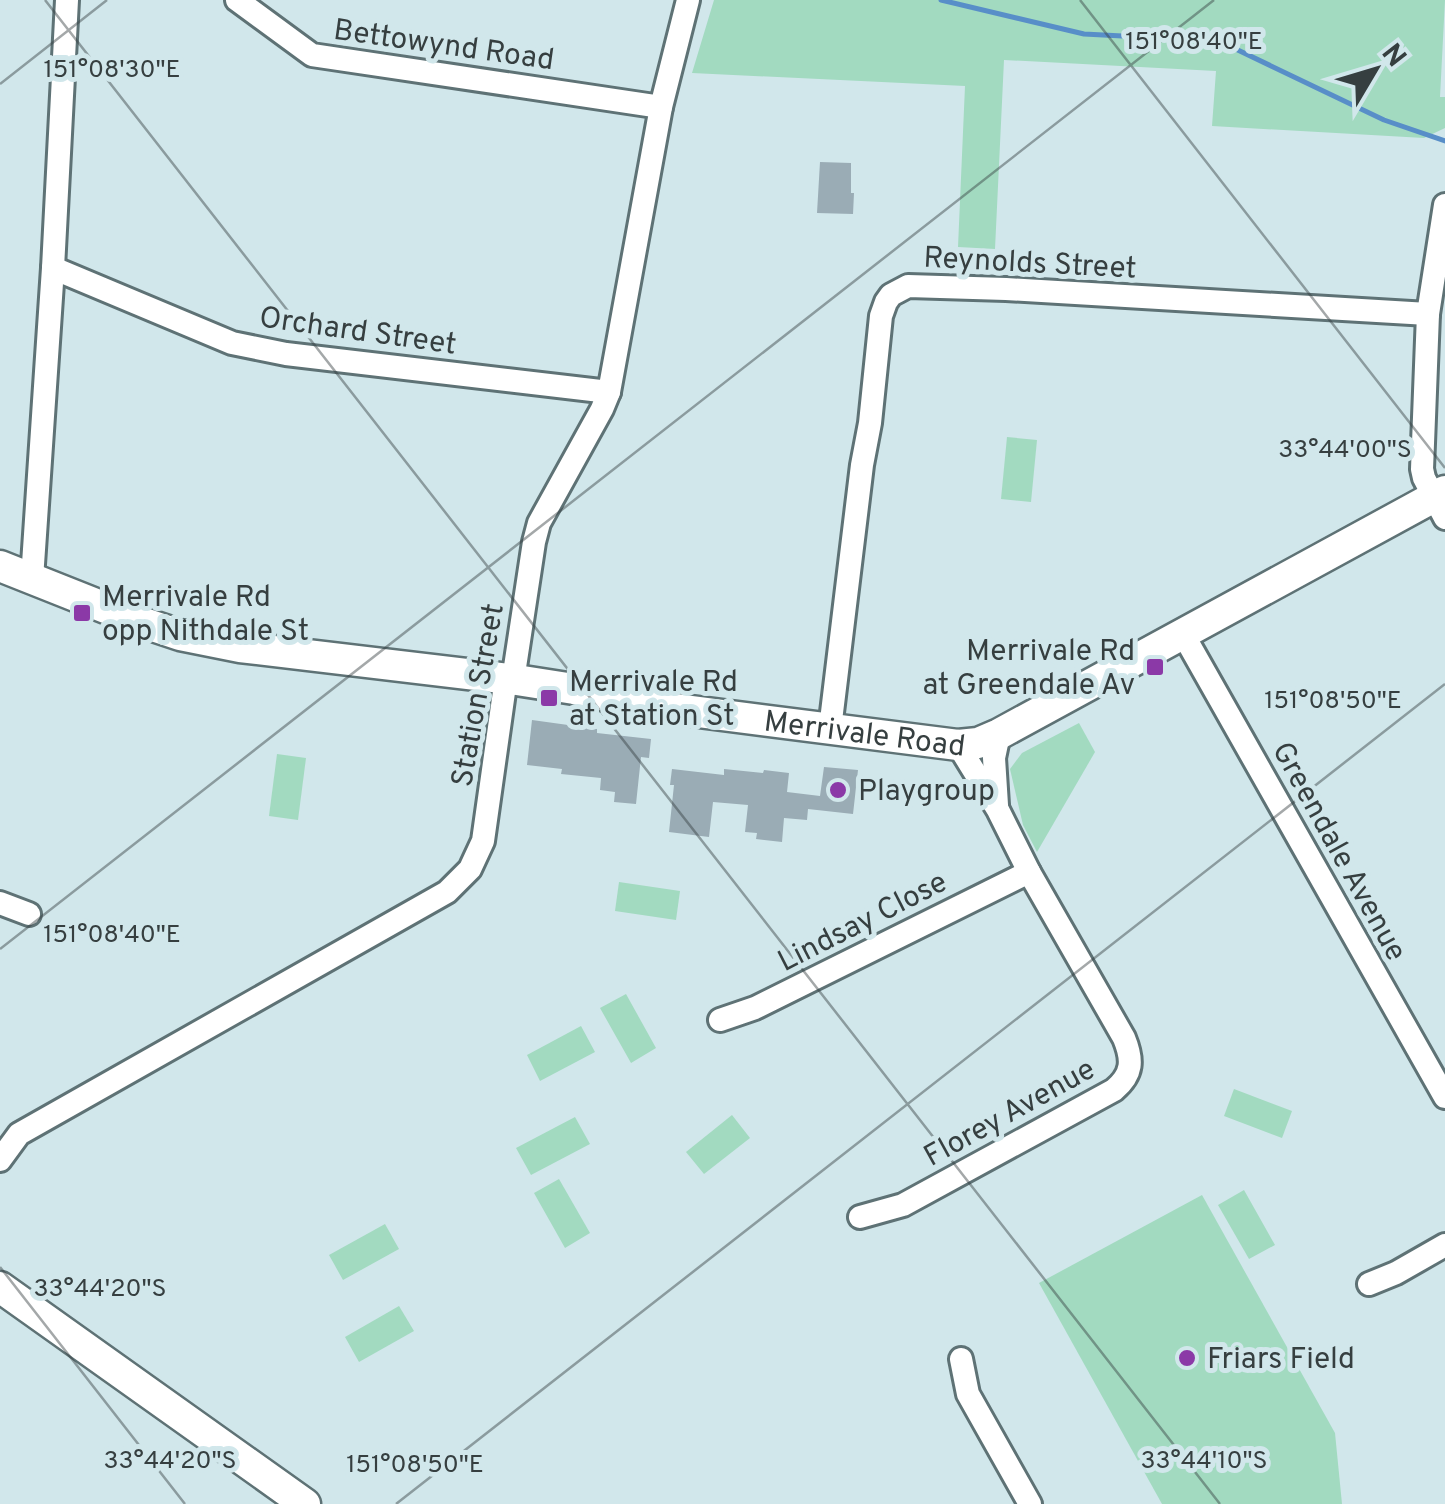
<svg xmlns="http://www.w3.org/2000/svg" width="1445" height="1504" font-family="Overpass,sans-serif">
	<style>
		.green { fill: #a2dac0 }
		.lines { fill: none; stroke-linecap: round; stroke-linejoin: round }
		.stream { stroke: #588ec8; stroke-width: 5 }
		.building { fill: #9aacb5 }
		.street-casing { stroke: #5e7275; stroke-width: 28 }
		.secondary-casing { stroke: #5e7275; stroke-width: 35 }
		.street { stroke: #fff; stroke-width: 22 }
		.secondary { stroke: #fff; stroke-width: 30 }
		.ticks { fill: none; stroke: #363f40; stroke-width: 2.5; stroke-opacity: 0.45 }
		.poi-dot { fill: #8b39a7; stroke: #d1e7eb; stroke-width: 4 }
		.labels { text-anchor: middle; stroke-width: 10; stroke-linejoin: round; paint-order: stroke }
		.street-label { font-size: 30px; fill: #363f40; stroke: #d1e7eb }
		.poi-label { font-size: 30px; fill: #363f40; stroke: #d1e7eb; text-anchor: start }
		.ticks-label { font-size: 25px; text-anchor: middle; fill: #363f40; stroke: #d1e7eb; stroke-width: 10; stroke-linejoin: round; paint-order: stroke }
	</style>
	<rect width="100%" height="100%" fill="#d1e7eb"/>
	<g class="green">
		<path d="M 714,0 L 1445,0 L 1440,97 L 1445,97 L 1445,128 L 1424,138 L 1212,126 L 1216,71 L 1004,60 L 995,249 L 958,247 L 965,86 L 692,73 Z"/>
		<path d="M 1007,437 L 1037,440 L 1031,502 L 1001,499 Z"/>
		<path d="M 1079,723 L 1095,752 L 1037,852 L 1023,825 L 1010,769 L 1022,753 Z"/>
		<path d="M 277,754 L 306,758 L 298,820 L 269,816 Z"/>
		<path d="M 619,882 L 680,891 L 676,920 L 615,911 Z"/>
		<path d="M 626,994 L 656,1048 L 631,1063 L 600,1008 Z"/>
		<path d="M 581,1026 L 595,1052 L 540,1081 L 527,1055 Z"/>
		<path d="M 1234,1089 L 1292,1111 L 1282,1138 L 1224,1116 Z"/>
		<path d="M 732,1115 L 750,1138 L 704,1174 L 686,1152 Z"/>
		<path d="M 575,1117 L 590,1144 L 531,1175 L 516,1148 Z"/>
		<path d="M 559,1179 L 590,1233 L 565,1248 L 534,1193 Z"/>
		<path d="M 1244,1190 L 1275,1245 L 1249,1259 L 1218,1205 Z"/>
		<path d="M 1202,1195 L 1335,1433 L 1342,1504 L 1162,1504 L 1039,1283 Z"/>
		<path d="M 385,1224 L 399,1249 L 343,1280 L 329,1255 Z"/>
		<path d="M 399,1306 L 414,1331 L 359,1362 L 345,1337 Z"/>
	</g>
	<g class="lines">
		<path class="stream" d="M 941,0 L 1084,34 L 1219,41 L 1384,120 L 1445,141"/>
	</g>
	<g class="building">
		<path d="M 820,162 L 851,163 L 851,193 L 854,193 L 853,214 L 817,213 Z"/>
		<path d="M 532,720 L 597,729 L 597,733 L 651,739 L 649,758 L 641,757 L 636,804 L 614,802 L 615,792 L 600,790 L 601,778 L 561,774 L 562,769 L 527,765 Z"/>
		<path d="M 824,767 L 858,770 L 853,814 L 808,809 L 807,820 L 784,818 L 782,842 L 756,839 L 757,833 L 745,832 L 748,805 L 713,802 L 709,837 L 669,832 L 674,785 L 670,785 L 672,769 L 724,775 L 724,769 L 763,773 L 764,770 L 789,773 L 787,792 L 820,796 Z"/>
	</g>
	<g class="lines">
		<defs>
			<g id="street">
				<path d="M 237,0 L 312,55 L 661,107"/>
				<path d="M 1445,205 L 1428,314 L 1422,469 L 1424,478 L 1445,518"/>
				<path d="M 53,268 L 232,343 L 286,354 L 609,392"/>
				<path d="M 32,579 L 53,268 L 67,0"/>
				<path d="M 1183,634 L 1445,1097"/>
				<path d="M 830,729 L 862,465 L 870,423 L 881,316 L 886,302 L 891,295 L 908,286 L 1006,289 L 1428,314"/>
				<path d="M 997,805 L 994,758 L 999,734"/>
				<path d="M 0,903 L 29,914"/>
				<path d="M 720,1020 L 755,1008 L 1029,872"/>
				<path d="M 0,1160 L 19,1134 L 447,892 L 470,869 L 483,841 L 504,692 L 515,667 L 534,542 L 539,523 L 602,409 L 609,392 L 661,107 L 688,0"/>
				<path d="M 860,1217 L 903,1205 L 1114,1090 C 1133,1074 1133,1060 1124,1038 L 1029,872 L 998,810 L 958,745"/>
				<path d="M 1369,1284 L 1396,1273 L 1445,1245"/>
				<path d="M 961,1359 L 968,1394 L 1030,1504"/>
			</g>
			<g id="secondary">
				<path id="s1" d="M 0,566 L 141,622 L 180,635 L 240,647 L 510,679 L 574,689 L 652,706 L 958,745 L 978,743 L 999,734 L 1445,491"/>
				<path d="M 0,1287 L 305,1504"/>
			</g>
		</defs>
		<use href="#street" class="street-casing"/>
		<use href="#secondary" class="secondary-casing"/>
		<use href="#street" class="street"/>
		<use href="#secondary" class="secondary"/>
	</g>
	<path class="ticks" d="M 45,0 L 1220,1504M 1080,0 L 1445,468M 0,84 L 107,0M 0,949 L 1214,0M 0,1267 L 185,1504M 396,1504 L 1445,684"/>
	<g class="poi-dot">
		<rect x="72" y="603" width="20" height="20" rx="5"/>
		<rect x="1145" y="657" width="20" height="20" rx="5"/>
		<rect x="539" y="688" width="20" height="20" rx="5"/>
		<circle cx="838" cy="790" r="10"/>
		<circle cx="1187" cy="1358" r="10"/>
	</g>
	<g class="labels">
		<g class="street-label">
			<text transform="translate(444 44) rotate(8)" y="10">Bettowynd Road</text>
			<text transform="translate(1030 262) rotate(3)" y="10">Reynolds Street</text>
			<text transform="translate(358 330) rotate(8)" y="10">Orchard Street</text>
			<text transform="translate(477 695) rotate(-80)" y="10">Station Street</text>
			<text dy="10" stroke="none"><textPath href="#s1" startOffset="885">Merrivale Road</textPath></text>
			<text transform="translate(1340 851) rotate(61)" y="10">Greendale Avenue</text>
			<text transform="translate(862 921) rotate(-27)" y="10">Lindsay Close</text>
			<text transform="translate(1009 1112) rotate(-29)" y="10">Florey Avenue</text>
		</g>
		<g class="poi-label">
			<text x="102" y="606">Merrivale Rd<tspan x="102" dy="34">opp Nithdale St</tspan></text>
			<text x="1135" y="660" text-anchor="end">Merrivale Rd<tspan x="1135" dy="34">at Greendale Av</tspan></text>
			<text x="569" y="691">Merrivale Rd<tspan x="569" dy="34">at Station St</tspan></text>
			<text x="858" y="800">Playgroup</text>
			<text x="1207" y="1368">Friars Field</text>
		</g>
	</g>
	<g class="ticks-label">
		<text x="1194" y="49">151°08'40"E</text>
		<text x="112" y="77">151°08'30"E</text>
		<text x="1345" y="457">33°44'00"S</text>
		<text x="1333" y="708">151°08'50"E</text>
		<text x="112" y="942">151°08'40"E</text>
		<text x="100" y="1296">33°44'20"S</text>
		<text x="170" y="1468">33°44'20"S</text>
		<text x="1204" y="1468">33°44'10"S</text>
		<text x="415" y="1472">151°08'50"E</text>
	</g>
	<g transform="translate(1375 70) rotate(52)" stroke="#d1e7eb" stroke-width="8" paint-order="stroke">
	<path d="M0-8L18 38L0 25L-18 38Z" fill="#363f40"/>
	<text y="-15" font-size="28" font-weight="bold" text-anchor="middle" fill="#363f40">N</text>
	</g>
</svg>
